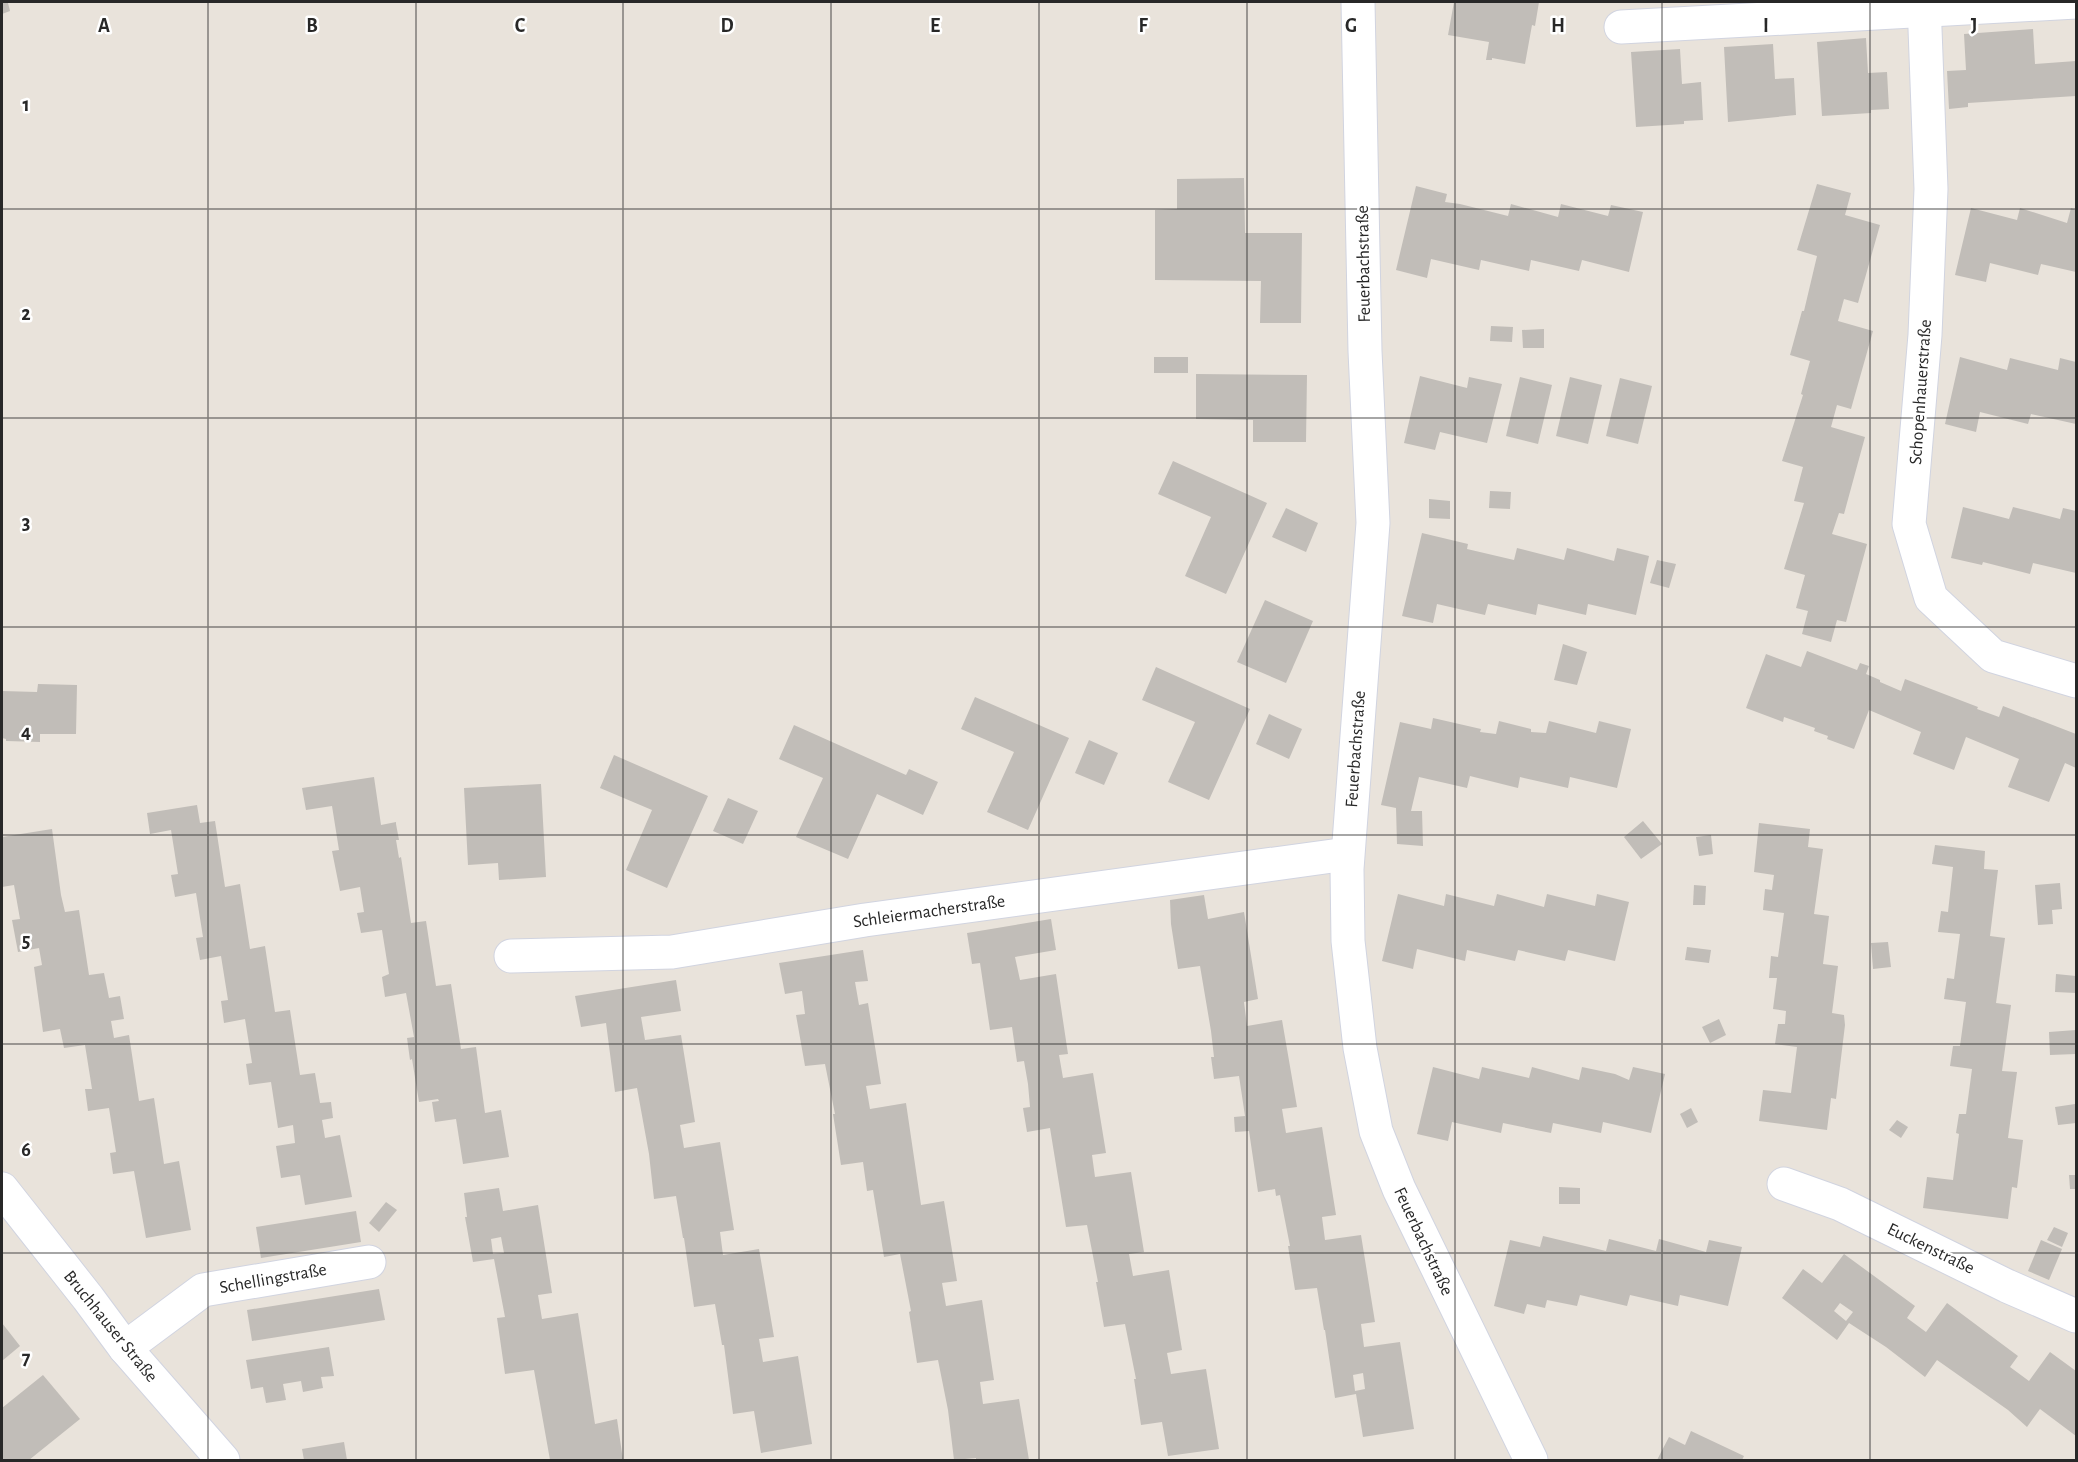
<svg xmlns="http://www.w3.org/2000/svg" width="2078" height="1462" font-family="'Alegreya Sans',sans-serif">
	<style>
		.building { fill: #c1bdb8; fill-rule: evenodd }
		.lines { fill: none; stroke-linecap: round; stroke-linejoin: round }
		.minor-casing { stroke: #d1d4e0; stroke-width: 35 }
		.tertiary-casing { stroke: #d1d4e0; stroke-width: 35 }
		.minor { stroke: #fff; stroke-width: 33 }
		.tertiary { stroke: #fff; stroke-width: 33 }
		.grid { fill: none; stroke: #282828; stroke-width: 1.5; stroke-opacity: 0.55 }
		.labels { text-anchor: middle; stroke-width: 5; stroke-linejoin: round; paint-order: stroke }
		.street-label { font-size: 18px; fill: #282828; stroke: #fff }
		.grid-label { font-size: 20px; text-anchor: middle; font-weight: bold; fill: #282828; stroke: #fff; stroke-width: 5; stroke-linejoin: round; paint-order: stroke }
	</style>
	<rect width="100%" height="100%" fill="#e9e3db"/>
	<g class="building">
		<path d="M 2,2 L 13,2 L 8,3 L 10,11 L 2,14 Z"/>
		<path d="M 1454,2 L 1539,2 L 1535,26 L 1532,25 L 1525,64 L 1492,58 L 1492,60 L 1486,60 L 1489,42 L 1448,35 Z"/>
		<path d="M 2033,29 L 2035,64 L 2076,61 L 2076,96 L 1968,103 L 1968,107 L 1949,109 L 1947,71 L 1966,70 L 1964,34 Z"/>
		<path d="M 1866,38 L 1868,73 L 1887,72 L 1889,109 L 1871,110 L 1871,113 L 1822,116 L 1817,42 Z"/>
		<path d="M 1773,44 L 1775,79 L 1794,78 L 1796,115 L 1728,122 L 1724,47 Z"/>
		<path d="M 1680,49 L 1682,84 L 1701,82 L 1703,120 L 1684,121 L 1684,124 L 1636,127 L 1631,52 Z"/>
		<path d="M 1244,178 L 1245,233 L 1302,233 L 1301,323 L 1260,323 L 1261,281 L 1155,280 L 1155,210 L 1177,209 L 1177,179 Z"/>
		<path d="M 1817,184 L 1851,193 L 1845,215 L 1880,225 L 1858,303 L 1844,299 L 1838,321 L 1873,331 L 1851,409 L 1837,405 L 1831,427 L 1865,437 L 1844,514 L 1839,513 L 1832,534 L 1867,544 L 1846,622 L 1837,620 L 1831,642 L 1802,634 L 1808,611 L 1796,608 L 1805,575 L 1784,569 L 1804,503 L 1794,501 L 1803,467 L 1782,461 L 1803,395 L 1801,394 L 1810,361 L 1790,355 L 1802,311 L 1804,311 L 1817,256 L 1797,250 Z"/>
		<path d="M 1416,186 L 1447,194 L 1445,202 L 1460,204 L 1508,216 L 1511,204 L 1558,217 L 1561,204 L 1608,216 L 1611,205 L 1643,212 L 1629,272 L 1582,260 L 1579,271 L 1531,260 L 1529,271 L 1481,260 L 1479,270 L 1431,259 L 1427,278 L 1396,270 Z"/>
		<path d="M 1971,208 L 2017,220 L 2020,208 L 2067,223 L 2071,208 L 2076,210 L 2076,272 L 2041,264 L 2038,275 L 1990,263 L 1986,282 L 1955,275 Z"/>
		<path d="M 1491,326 L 1513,327 L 1512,342 L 1490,341 Z"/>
		<path d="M 1544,329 L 1544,348 L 1523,348 L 1522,330 Z"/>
		<rect x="1154" y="357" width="34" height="16"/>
		<path d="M 1960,357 L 2007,370 L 2010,358 L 2058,370 L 2060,358 L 2076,362 L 2076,424 L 2031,414 L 2028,424 L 1980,412 L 1976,432 L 1945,424 Z"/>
		<path d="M 1196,374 L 1307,375 L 1306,442 L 1253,442 L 1253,420 L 1196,419 Z"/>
		<path d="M 1420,376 L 1467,388 L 1469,377 L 1502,384 L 1487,443 L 1440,432 L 1435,450 L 1404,443 Z"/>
		<path d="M 1520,377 L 1552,385 L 1538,444 L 1506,436 Z"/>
		<path d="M 1570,377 L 1602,385 L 1588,444 L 1556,436 Z"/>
		<path d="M 1620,378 L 1652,386 L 1638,444 L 1606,436 Z"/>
		<path d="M 1173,461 L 1267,503 L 1226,594 L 1185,576 L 1211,517 L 1158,494 Z"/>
		<path d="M 1490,491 L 1511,492 L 1510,509 L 1489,508 Z"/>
		<path d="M 1429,499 L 1450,501 L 1450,519 L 1429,518 Z"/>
		<path d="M 1963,507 L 2009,519 L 2013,507 L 2060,519 L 2063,508 L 2076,511 L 2076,573 L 2033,563 L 2030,574 L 1983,562 L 1982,565 L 1951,558 Z"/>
		<path d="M 1286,508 L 1318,523 L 1306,552 L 1272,537 Z"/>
		<path d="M 1422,533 L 1468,544 L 1467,549 L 1514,560 L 1517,548 L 1564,560 L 1567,548 L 1614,561 L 1617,548 L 1649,556 L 1636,615 L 1588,604 L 1586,615 L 1538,604 L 1536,615 L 1488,604 L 1485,615 L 1437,604 L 1433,623 L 1402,616 Z"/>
		<path d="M 1657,560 L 1676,564 L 1669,588 L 1650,583 Z"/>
		<path d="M 1265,600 L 1313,621 L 1286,683 L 1237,662 Z"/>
		<path d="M 1563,644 L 1587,652 L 1577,685 L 1554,680 Z"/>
		<path d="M 1807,651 L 1857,670 L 1860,663 L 1869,666 L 1866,674 L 1880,680 L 1880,682 L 1901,691 L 1905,679 L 1978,707 L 1977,709 L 1999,717 L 2003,706 L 2076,734 L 2076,768 L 2065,763 L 2049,802 L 2008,787 L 2019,759 L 1966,737 L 1954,770 L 1913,754 L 1921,732 L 1869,710 L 1854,749 L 1827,739 L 1828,736 L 1814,731 L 1815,728 L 1784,717 L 1783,722 L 1746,708 L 1766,654 L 1801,667 Z"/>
		<path d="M 1156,667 L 1250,709 L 1209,800 L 1168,782 L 1195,722 L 1142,700 Z"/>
		<path d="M 38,684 L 77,685 L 76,734 L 40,734 L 40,742 L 6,741 L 6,739 L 2,738 L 2,691 L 37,692 Z"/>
		<path d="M 975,697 L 1069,738 L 1028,830 L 987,812 L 1014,752 L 961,729 Z"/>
		<path d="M 1269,714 L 1302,729 L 1289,759 L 1256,744 Z"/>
		<path d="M 1433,718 L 1481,729 L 1480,732 L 1496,734 L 1499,721 L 1531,729 L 1531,732 L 1546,733 L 1549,721 L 1596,733 L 1599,721 L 1631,729 L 1617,788 L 1570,777 L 1568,788 L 1520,777 L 1518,788 L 1470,776 L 1467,788 L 1419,777 L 1411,811 L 1422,811 L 1423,846 L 1397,844 L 1396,808 L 1381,805 L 1400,722 L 1431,729 Z"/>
		<path d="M 794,725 L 906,775 L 909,769 L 938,782 L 923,815 L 877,794 L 848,859 L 796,837 L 823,778 L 779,759 Z"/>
		<path d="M 1089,740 L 1118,753 L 1104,785 L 1075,773 Z"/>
		<path d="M 614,755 L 708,796 L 667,888 L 626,870 L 652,810 L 600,788 Z"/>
		<path d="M 374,777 L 381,825 L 396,822 L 396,824 L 399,840 L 396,840 L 399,858 L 401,857 L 411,923 L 426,921 L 436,986 L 451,984 L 461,1049 L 476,1047 L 485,1113 L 501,1110 L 509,1157 L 463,1164 L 456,1119 L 435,1122 L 432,1102 L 439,1101 L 438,1099 L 419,1102 L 412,1059 L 410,1060 L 407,1038 L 414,1037 L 406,993 L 385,997 L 382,977 L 389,974 L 382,930 L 361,933 L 357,913 L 364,912 L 360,887 L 340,891 L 332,851 L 339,850 L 332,806 L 306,810 L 302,788 Z"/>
		<path d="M 541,784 L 546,877 L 499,880 L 498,863 L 468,865 L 464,788 Z"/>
		<path d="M 728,798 L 758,811 L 743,844 L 713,831 Z"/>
		<path d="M 197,805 L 200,823 L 215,821 L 225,887 L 240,884 L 250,949 L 265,946 L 275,1012 L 290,1010 L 300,1075 L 315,1073 L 320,1103 L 331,1102 L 333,1118 L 322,1120 L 325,1138 L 340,1135 L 352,1197 L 305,1205 L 300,1175 L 281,1178 L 276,1146 L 295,1143 L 293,1125 L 278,1128 L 271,1082 L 249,1085 L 246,1064 L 252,1063 L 245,1019 L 224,1023 L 221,1001 L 228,1000 L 221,956 L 200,960 L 196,938 L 203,937 L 196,893 L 175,897 L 171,875 L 178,874 L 171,830 L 150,834 L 147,813 Z"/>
		<path d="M 1643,821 L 1662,844 L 1641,859 L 1624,837 Z"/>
		<path d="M 1759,823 L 1810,829 L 1808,847 L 1823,849 L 1814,914 L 1829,916 L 1823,964 L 1838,966 L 1832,1013 L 1844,1015 L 1845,1025 L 1836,1099 L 1831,1098 L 1827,1130 L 1759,1121 L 1763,1090 L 1791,1093 L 1797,1047 L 1775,1044 L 1778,1024 L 1785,1024 L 1786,1011 L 1773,1009 L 1777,978 L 1769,978 L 1771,956 L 1778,957 L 1784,913 L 1763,910 L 1765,889 L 1772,890 L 1774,875 L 1754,872 Z"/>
		<path d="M 52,829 L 61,895 L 65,912 L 79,910 L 89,975 L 104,973 L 109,998 L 120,996 L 124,1019 L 111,1021 L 114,1038 L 129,1035 L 139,1101 L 154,1098 L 164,1164 L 179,1161 L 191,1230 L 146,1238 L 134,1171 L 113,1174 L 110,1153 L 116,1152 L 109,1108 L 88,1111 L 85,1089 L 92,1089 L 85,1045 L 64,1048 L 60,1029 L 43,1032 L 34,967 L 42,965 L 39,948 L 18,952 L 12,920 L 20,919 L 14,885 L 2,887 L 2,837 Z"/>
		<path d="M 1711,835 L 1713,854 L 1699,856 L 1696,837 Z"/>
		<path d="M 1935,845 L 1985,851 L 1984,869 L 1998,870 L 1990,936 L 2005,938 L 1996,1003 L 2011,1005 L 2002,1071 L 2017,1072 L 2008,1138 L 2023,1140 L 2017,1188 L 2012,1187 L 2008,1219 L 1923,1208 L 1927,1177 L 1953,1180 L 1959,1134 L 1956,1133 L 1959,1114 L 1966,1114 L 1972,1069 L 1950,1066 L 1953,1046 L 1960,1046 L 1966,1002 L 1944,999 L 1947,978 L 1954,979 L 1960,934 L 1938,932 L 1941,911 L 1948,912 L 1953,867 L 1932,864 Z"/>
		<path d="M 2060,883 L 2062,909 L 2052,910 L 2053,924 L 2038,925 L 2035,885 Z"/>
		<path d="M 1694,885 L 1706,886 L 1705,905 L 1693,905 Z"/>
		<path d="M 1398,894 L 1444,906 L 1446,894 L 1494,906 L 1497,894 L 1544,907 L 1547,894 L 1595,906 L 1597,894 L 1629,902 L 1615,961 L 1568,950 L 1565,961 L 1518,950 L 1515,961 L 1467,950 L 1465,961 L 1417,949 L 1413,969 L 1382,961 Z"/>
		<path d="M 1204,895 L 1208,919 L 1244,912 L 1258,999 L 1244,1002 L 1247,1026 L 1282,1020 L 1297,1107 L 1282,1109 L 1286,1133 L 1322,1127 L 1336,1215 L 1322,1217 L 1325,1240 L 1361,1235 L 1375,1322 L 1361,1324 L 1364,1347 L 1400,1342 L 1414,1429 L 1363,1437 L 1356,1394 L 1335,1398 L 1325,1330 L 1324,1330 L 1317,1288 L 1295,1290 L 1288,1246 L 1290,1246 L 1280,1195 L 1276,1196 L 1275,1189 L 1258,1192 L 1249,1131 L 1235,1132 L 1234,1117 L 1245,1116 L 1239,1076 L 1214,1079 L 1211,1057 L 1214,1057 L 1211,1031 L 1200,966 L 1178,969 L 1171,924 L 1170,900 ZM 1363,1373 L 1365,1389 L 1355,1391 L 1353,1375 Z"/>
		<path d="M 1051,919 L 1056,950 L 1015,957 L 1020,980 L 1056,974 L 1068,1054 L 1059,1055 L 1063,1078 L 1093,1073 L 1106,1153 L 1092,1155 L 1095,1177 L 1131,1172 L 1144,1252 L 1129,1254 L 1133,1276 L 1169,1270 L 1182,1350 L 1167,1353 L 1171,1374 L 1206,1369 L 1219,1449 L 1168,1456 L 1162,1422 L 1141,1425 L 1134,1379 L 1136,1379 L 1125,1324 L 1104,1327 L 1096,1282 L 1098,1282 L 1087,1225 L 1066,1227 L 1050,1128 L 1027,1132 L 1023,1108 L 1030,1107 L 1028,1084 L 1024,1061 L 1017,1062 L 1012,1027 L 990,1030 L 980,963 L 972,964 L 967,933 Z"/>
		<path d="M 1888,942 L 1891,967 L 1873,969 L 1871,943 Z"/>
		<path d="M 1687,947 L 1711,950 L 1709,963 L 1685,960 Z"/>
		<path d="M 863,950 L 868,981 L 855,982 L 859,1005 L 868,1003 L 881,1084 L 866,1086 L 870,1109 L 906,1103 L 921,1205 L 944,1201 L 957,1281 L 942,1283 L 946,1306 L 982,1300 L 994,1380 L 980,1382 L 983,1404 L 1019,1399 L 1029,1460 L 976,1460 L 976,1458 L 954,1460 L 948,1410 L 938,1360 L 917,1363 L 909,1312 L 911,1311 L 900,1254 L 884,1257 L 873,1190 L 867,1191 L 863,1162 L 841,1165 L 833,1114 L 835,1114 L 825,1064 L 805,1066 L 796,1015 L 805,1014 L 802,991 L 785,994 L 779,963 Z"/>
		<path d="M 2056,974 L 2076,976 L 2076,993 L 2055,992 Z"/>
		<path d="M 676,980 L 681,1011 L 641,1017 L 645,1040 L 681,1035 L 695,1122 L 680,1125 L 684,1148 L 720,1142 L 734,1230 L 720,1232 L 723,1255 L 759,1249 L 774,1337 L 759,1339 L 763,1362 L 798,1356 L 812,1444 L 761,1453 L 754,1411 L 733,1414 L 724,1345 L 722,1345 L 715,1304 L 694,1307 L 684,1238 L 683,1238 L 676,1196 L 654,1199 L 649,1154 L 637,1088 L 615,1092 L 606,1023 L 581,1027 L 575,996 Z"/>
		<path d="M 1719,1019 L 1726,1035 L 1710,1043 L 1702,1027 Z"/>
		<path d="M 2076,1030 L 2076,1054 L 2050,1055 L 2049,1032 Z"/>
		<path d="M 1433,1067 L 1479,1079 L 1482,1067 L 1529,1078 L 1532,1067 L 1579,1080 L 1582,1067 L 1615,1074 L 1629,1080 L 1633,1067 L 1665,1074 L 1651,1133 L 1603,1122 L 1601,1133 L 1553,1123 L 1551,1133 L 1503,1123 L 1501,1133 L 1452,1122 L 1448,1141 L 1417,1134 Z"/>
		<path d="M 2075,1104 L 2076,1123 L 2058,1125 L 2055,1107 Z"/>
		<path d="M 1691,1108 L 1698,1122 L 1687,1128 L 1680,1114 Z"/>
		<path d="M 1897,1120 L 1908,1127 L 1901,1138 L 1889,1130 Z"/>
		<path d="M 2069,1175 L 2076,1175 L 2076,1189 L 2070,1189 Z"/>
		<path d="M 1559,1187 L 1580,1188 L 1580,1204 L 1559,1204 Z"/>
		<path d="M 499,1188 L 503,1211 L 538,1205 L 552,1293 L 538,1295 L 542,1319 L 578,1313 L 595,1424 L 617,1419 L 623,1460 L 550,1460 L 534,1370 L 505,1374 L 497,1318 L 505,1317 L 494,1259 L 473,1262 L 465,1217 L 467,1217 L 464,1193 ZM 501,1237 L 504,1253 L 493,1254 L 491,1239 Z"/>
		<path d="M 386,1202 L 397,1210 L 379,1232 L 369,1223 Z"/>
		<path d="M 356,1211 L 361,1242 L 261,1258 L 256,1227 Z"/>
		<path d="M 2054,1227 L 2068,1233 L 2062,1247 L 2047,1240 Z"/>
		<path d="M 1543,1236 L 1606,1251 L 1609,1239 L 1656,1251 L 1659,1239 L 1706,1252 L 1709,1240 L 1742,1247 L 1728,1306 L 1680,1295 L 1678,1306 L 1630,1295 L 1627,1306 L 1580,1295 L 1577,1306 L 1547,1300 L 1545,1308 L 1527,1304 L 1524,1314 L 1494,1306 L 1510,1240 L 1540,1247 Z"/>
		<path d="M 2041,1240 L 2062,1249 L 2049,1280 L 2028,1271 Z"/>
		<path d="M 1844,1254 L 1915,1306 L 1907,1318 L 1926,1332 L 1947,1303 L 2018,1356 L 2010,1367 L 2029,1381 L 2050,1352 L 2076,1371 L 2076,1436 L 2040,1409 L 2027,1427 L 2008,1410 L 1937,1360 L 1925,1377 L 1886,1347 L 1849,1323 L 1837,1340 L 1782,1298 L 1803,1269 L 1822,1283 ZM 1840,1303 L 1853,1312 L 1846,1321 L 1834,1311 Z"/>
		<path d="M 379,1289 L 385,1320 L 252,1341 L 247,1310 Z"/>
		<path d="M 2,1323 L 20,1346 L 2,1361 Z"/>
		<path d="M 329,1347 L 334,1376 L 321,1377 L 323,1388 L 303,1392 L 301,1381 L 283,1384 L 286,1400 L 266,1403 L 263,1387 L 251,1389 L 246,1360 Z"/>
		<path d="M 43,1375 L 80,1419 L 29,1460 L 3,1460 L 2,1459 L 2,1408 Z"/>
		<path d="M 1691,1431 L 1744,1456 L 1742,1460 L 1657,1460 L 1669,1437 L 1685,1445 Z"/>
		<path d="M 344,1442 L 347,1460 L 304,1460 L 302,1449 Z"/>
	</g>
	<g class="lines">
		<defs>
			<g id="minor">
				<path d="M 1358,2 L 1365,351 L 1373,523 L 1347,869 L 1348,941 L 1360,1048 L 1376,1131 L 1399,1189 L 1531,1460"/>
				<path d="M 1924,2 L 1931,189 L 1925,335 L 1909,524 L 1931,598 L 1993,656 L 2076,681"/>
				<path d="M 1621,27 L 2076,2"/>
				<path d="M 511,956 L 672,952 L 865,920 L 1347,854"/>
				<path d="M 1784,1184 L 1840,1204 L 2007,1286 L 2076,1316"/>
				<path d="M 125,1348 L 203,1290 L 369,1262"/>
			</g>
			<path id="tertiary" d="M 2,1189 L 88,1298 L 125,1348 L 223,1460"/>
		</defs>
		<use href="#minor" class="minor-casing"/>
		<use href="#tertiary" class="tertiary-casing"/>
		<use href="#minor" class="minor"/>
		<use href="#tertiary" class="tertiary"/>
	</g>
	<path class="grid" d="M 208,2 L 208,1460M 416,2 L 416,1460M 623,2 L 623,1460M 831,2 L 831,1460M 1039,2 L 1039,1460M 1247,2 L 1247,1460M 1455,2 L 1455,1460M 1662,2 L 1662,1460M 1870,2 L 1870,1460M 2,209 L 2076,209M 2,418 L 2076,418M 2,627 L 2076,627M 2,835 L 2076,835M 2,1044 L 2076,1044M 2,1253 L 2076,1253"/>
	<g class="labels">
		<g class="street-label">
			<text transform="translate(1363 264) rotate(-91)" y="6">Feuerbachstraße</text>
			<text transform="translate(1920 392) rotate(-86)" y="6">Schopenhauerstraße</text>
			<text transform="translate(1355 749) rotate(-86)" y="6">Feuerbachstraße</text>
			<text transform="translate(929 911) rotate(-8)" y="6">Schleiermacherstraße</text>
			<text transform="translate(1424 1241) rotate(65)" y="6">Feuerbachstraße</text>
			<text transform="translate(1931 1248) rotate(26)" y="6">Euckenstraße</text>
			<text transform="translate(273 1278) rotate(-10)" y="6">Schellingstraße</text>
			<text transform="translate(111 1326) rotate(51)" y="6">Bruchhauser Straße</text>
		</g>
	</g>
	<g class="grid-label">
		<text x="104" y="32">A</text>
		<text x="312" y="32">B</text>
		<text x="520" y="32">C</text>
		<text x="727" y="32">D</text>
		<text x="935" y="32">E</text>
		<text x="1143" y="32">F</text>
		<text x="1351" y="32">G</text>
		<text x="1558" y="32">H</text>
		<text x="1766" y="32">I</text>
		<text x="1974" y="32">J</text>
		<text x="26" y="111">1</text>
		<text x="26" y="320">2</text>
		<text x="26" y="529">3</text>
		<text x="26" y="738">4</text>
		<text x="26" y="947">5</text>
		<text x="26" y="1156">6</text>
		<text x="26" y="1364">7</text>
	</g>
	<rect width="2078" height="1462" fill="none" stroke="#282828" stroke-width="6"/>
</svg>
